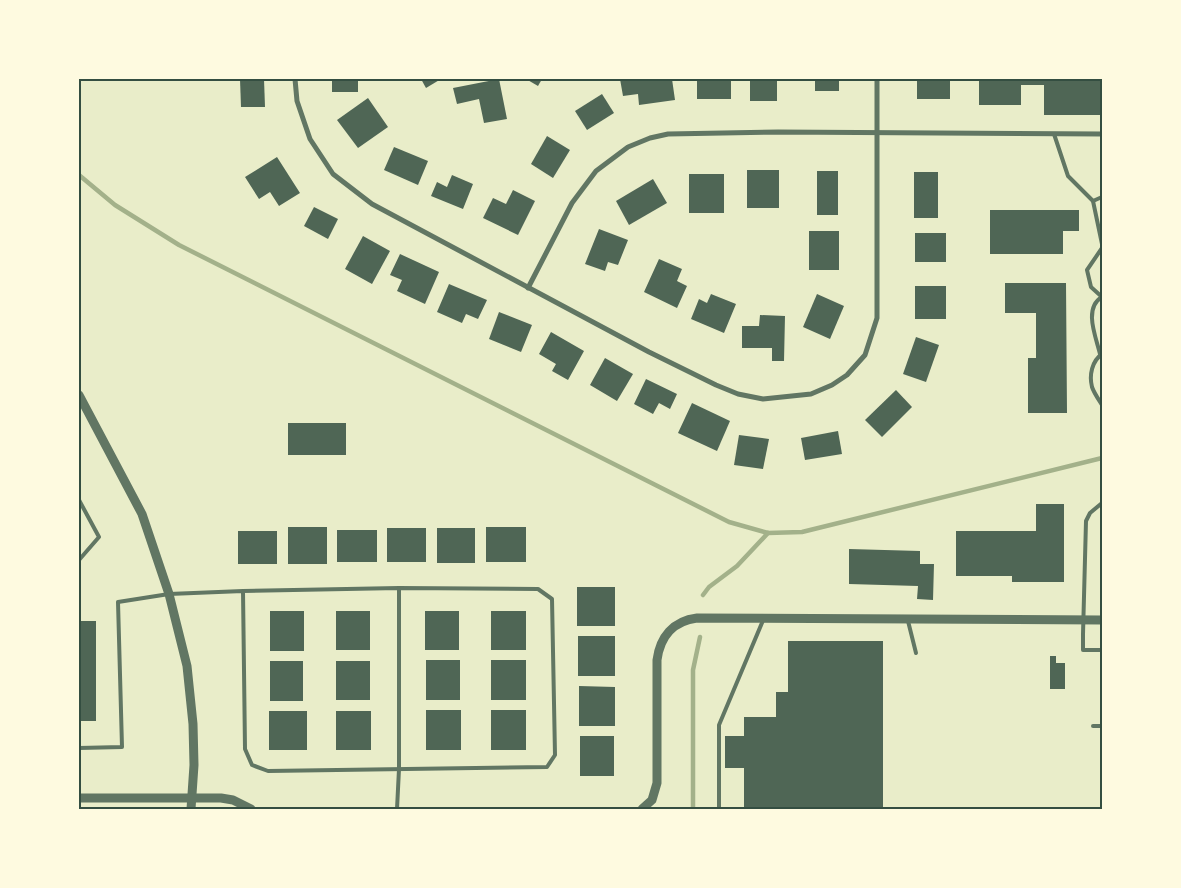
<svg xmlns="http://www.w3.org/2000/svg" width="1181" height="888" font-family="'Open Sans',sans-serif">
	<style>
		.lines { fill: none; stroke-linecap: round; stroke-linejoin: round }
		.stream { stroke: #a3b18a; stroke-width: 4.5 }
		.building { fill: #4f6655 }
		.service { stroke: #617663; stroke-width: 4 }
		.minor { stroke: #617663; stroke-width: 5 }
		.tertiary { stroke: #617663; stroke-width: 9 }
		.neatline { fill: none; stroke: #344e41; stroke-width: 2 }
	</style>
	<rect width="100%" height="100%" fill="#e9edc9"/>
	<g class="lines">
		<g class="stream">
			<path d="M 79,175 L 115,205 L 179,245 L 729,522 L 768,533 L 802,532 L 1102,458"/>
			<path d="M 703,595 L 709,587 L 737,566 L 768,533"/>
			<path d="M 693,809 L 693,670 L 700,637"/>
		</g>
	</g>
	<g class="building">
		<path d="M 240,79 L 264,79 L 265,107 L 241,107 Z"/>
		<rect x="332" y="79" width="26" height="13"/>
		<path d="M 421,79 L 441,79 L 426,88 Z"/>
		<path d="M 499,79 L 507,119 L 484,123 L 479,99 L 457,104 L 453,88 Z"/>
		<path d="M 526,79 L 542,79 L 538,86 Z"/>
		<path d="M 620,79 L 672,79 L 675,100 L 639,105 L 638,94 L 623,96 Z"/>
		<rect x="697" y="79" width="34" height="20"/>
		<rect x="750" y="79" width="27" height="22"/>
		<rect x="815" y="79" width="24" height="12"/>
		<rect x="917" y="79" width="33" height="20"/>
		<path d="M 979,79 L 1102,79 L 1102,115 L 1044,115 L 1044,85 L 1021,85 L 1021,105 L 979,105 Z"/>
		<path d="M 602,94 L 614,113 L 587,130 L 575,111 Z"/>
		<path d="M 368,98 L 388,127 L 358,148 L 337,120 Z"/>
		<path d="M 547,136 L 570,150 L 553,178 L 531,164 Z"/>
		<path d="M 394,147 L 428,161 L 418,185 L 384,170 Z"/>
		<path d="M 277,157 L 300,193 L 279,206 L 270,192 L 259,199 L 245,177 Z"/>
		<rect x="747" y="170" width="32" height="38"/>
		<rect x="817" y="171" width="21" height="44"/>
		<rect x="914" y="172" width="24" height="46"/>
		<rect x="689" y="174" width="35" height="39"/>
		<path d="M 452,175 L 473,184 L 463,209 L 431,196 L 437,182 L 447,187 Z"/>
		<path d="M 653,179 L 667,203 L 629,225 L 616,201 Z"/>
		<path d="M 513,190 L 535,201 L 518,235 L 483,218 L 493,198 L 506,204 Z"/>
		<path d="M 314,207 L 338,219 L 328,239 L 304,226 Z"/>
		<path d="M 990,210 L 1079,210 L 1079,231 L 1063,231 L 1063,254 L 990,254 Z"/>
		<path d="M 599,229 L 628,240 L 618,265 L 608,262 L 605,271 L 585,264 Z"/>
		<rect x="809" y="231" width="30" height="39"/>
		<rect x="915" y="233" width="31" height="29"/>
		<path d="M 363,236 L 390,251 L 372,284 L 345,269 Z"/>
		<path d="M 400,254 L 439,272 L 425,304 L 397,291 L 402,280 L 390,275 Z"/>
		<path d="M 659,259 L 682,269 L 677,281 L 687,286 L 677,308 L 644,292 Z"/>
		<path d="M 1005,283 L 1066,283 L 1067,413 L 1028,413 L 1028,358 L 1036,358 L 1036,313 L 1005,313 Z"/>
		<path d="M 449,284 L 487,300 L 478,319 L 466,314 L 462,323 L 437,312 Z"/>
		<rect x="915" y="286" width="31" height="33"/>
		<path d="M 711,294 L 736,304 L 724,333 L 691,319 L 699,299 L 707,303 Z"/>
		<path d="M 817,294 L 844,306 L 830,339 L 803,327 Z"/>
		<path d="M 499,312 L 532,325 L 521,352 L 489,339 Z"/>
		<path d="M 760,315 L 785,316 L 784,361 L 772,361 L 772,348 L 742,348 L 742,326 L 759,326 Z"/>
		<path d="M 551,332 L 584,351 L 568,380 L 552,371 L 556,364 L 539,354 Z"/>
		<path d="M 916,337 L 939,345 L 926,382 L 903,374 Z"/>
		<path d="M 605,358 L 633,374 L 617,401 L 590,385 Z"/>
		<path d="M 646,379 L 677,394 L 670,409 L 659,403 L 653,414 L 634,404 Z"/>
		<path d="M 896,390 L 912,407 L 882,437 L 865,420 Z"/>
		<path d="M 692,403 L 730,421 L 717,451 L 678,433 Z"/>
		<rect x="288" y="423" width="58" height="32"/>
		<path d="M 838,431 L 842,454 L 805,460 L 801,438 Z"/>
		<path d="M 739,435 L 769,439 L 763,469 L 734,465 Z"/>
		<path d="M 1036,504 L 1064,504 L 1064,582 L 1012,582 L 1012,576 L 956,576 L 956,531 L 1036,531 Z"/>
		<rect x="288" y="527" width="39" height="37"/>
		<rect x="486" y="527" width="40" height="35"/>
		<rect x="387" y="528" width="39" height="34"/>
		<rect x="437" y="528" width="38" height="35"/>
		<rect x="337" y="530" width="40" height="32"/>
		<rect x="238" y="531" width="39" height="33"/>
		<path d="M 849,549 L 920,551 L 920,564 L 934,564 L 933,600 L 917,599 L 918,586 L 849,584 Z"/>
		<rect x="577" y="587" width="38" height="39"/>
		<rect x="270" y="611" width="34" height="40"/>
		<rect x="336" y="611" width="34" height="39"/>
		<rect x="425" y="611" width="34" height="39"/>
		<rect x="491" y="611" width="35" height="39"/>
		<rect x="79" y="621" width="17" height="100"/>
		<rect x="578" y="636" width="37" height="40"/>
		<path d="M 788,641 L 883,641 L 883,809 L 744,809 L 744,768 L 725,768 L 725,736 L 744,736 L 744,717 L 776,717 L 776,692 L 788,692 Z"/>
		<path d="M 1050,656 L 1056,656 L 1056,663 L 1065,663 L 1065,689 L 1050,689 Z"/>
		<rect x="426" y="660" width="34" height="40"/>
		<rect x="491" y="660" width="35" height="40"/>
		<rect x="270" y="661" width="33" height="40"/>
		<rect x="336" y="661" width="34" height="39"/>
		<path d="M 579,686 L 615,687 L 615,726 L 579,726 Z"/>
		<rect x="426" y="710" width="35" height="40"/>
		<rect x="491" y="710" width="35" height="40"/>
		<rect x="269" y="711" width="38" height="39"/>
		<rect x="336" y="711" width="35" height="39"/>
		<rect x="580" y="736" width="34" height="40"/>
	</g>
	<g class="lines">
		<g class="service">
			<path d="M 1054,134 L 1068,176 L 1093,201 L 1102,244"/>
			<path d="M 1093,201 L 1102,197"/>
			<path d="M 1102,297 L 1091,287 L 1087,270 L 1102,248"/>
			<path d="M 1100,354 C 1096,337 1083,308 1102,297"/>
			<path d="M 1102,354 C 1092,361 1089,375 1092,387 C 1094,393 1099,400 1102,405"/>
			<path d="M 79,500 L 99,537 L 79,560"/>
			<path d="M 1102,503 L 1090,513 L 1086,521 L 1083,634 L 1083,650 L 1102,650"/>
			<path d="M 908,621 L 916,653"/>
			<path d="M 1093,726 L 1102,726"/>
			<path d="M 79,748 L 122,747 L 118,602 L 169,594 L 243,591 L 399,588 L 538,589 L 552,599 L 555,755 L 547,767 L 268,771 L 252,765 L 245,749 L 243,591"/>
			<path d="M 397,809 L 399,769 L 399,588"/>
			<path d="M 719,809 L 719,725 L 764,618"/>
		</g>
		<g class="minor">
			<path d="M 295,79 L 297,101 L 310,139 L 333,174 L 372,204 L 649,352 L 716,385 L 738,394 L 763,399 L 811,394 L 832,385 L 847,375 L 865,355 L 877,318 L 877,79"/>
			<path d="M 528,288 L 572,203 L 596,171 L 628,147 L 650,138 L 668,134 L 778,132 L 1102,134"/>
		</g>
		<g class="tertiary">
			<path d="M 79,395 L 142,514 L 169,594 L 187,666 L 193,724 L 194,765 L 191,809"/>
			<path d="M 79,798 L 221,798 L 233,800 L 251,809"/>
			<path d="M 642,809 L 652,800 L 657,783 L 657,660 C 660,637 673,621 697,618 L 1102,620"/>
		</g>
	</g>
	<rect width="1181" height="888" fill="none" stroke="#fefae0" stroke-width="160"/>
	<rect x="80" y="80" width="1021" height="728" class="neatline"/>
</svg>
